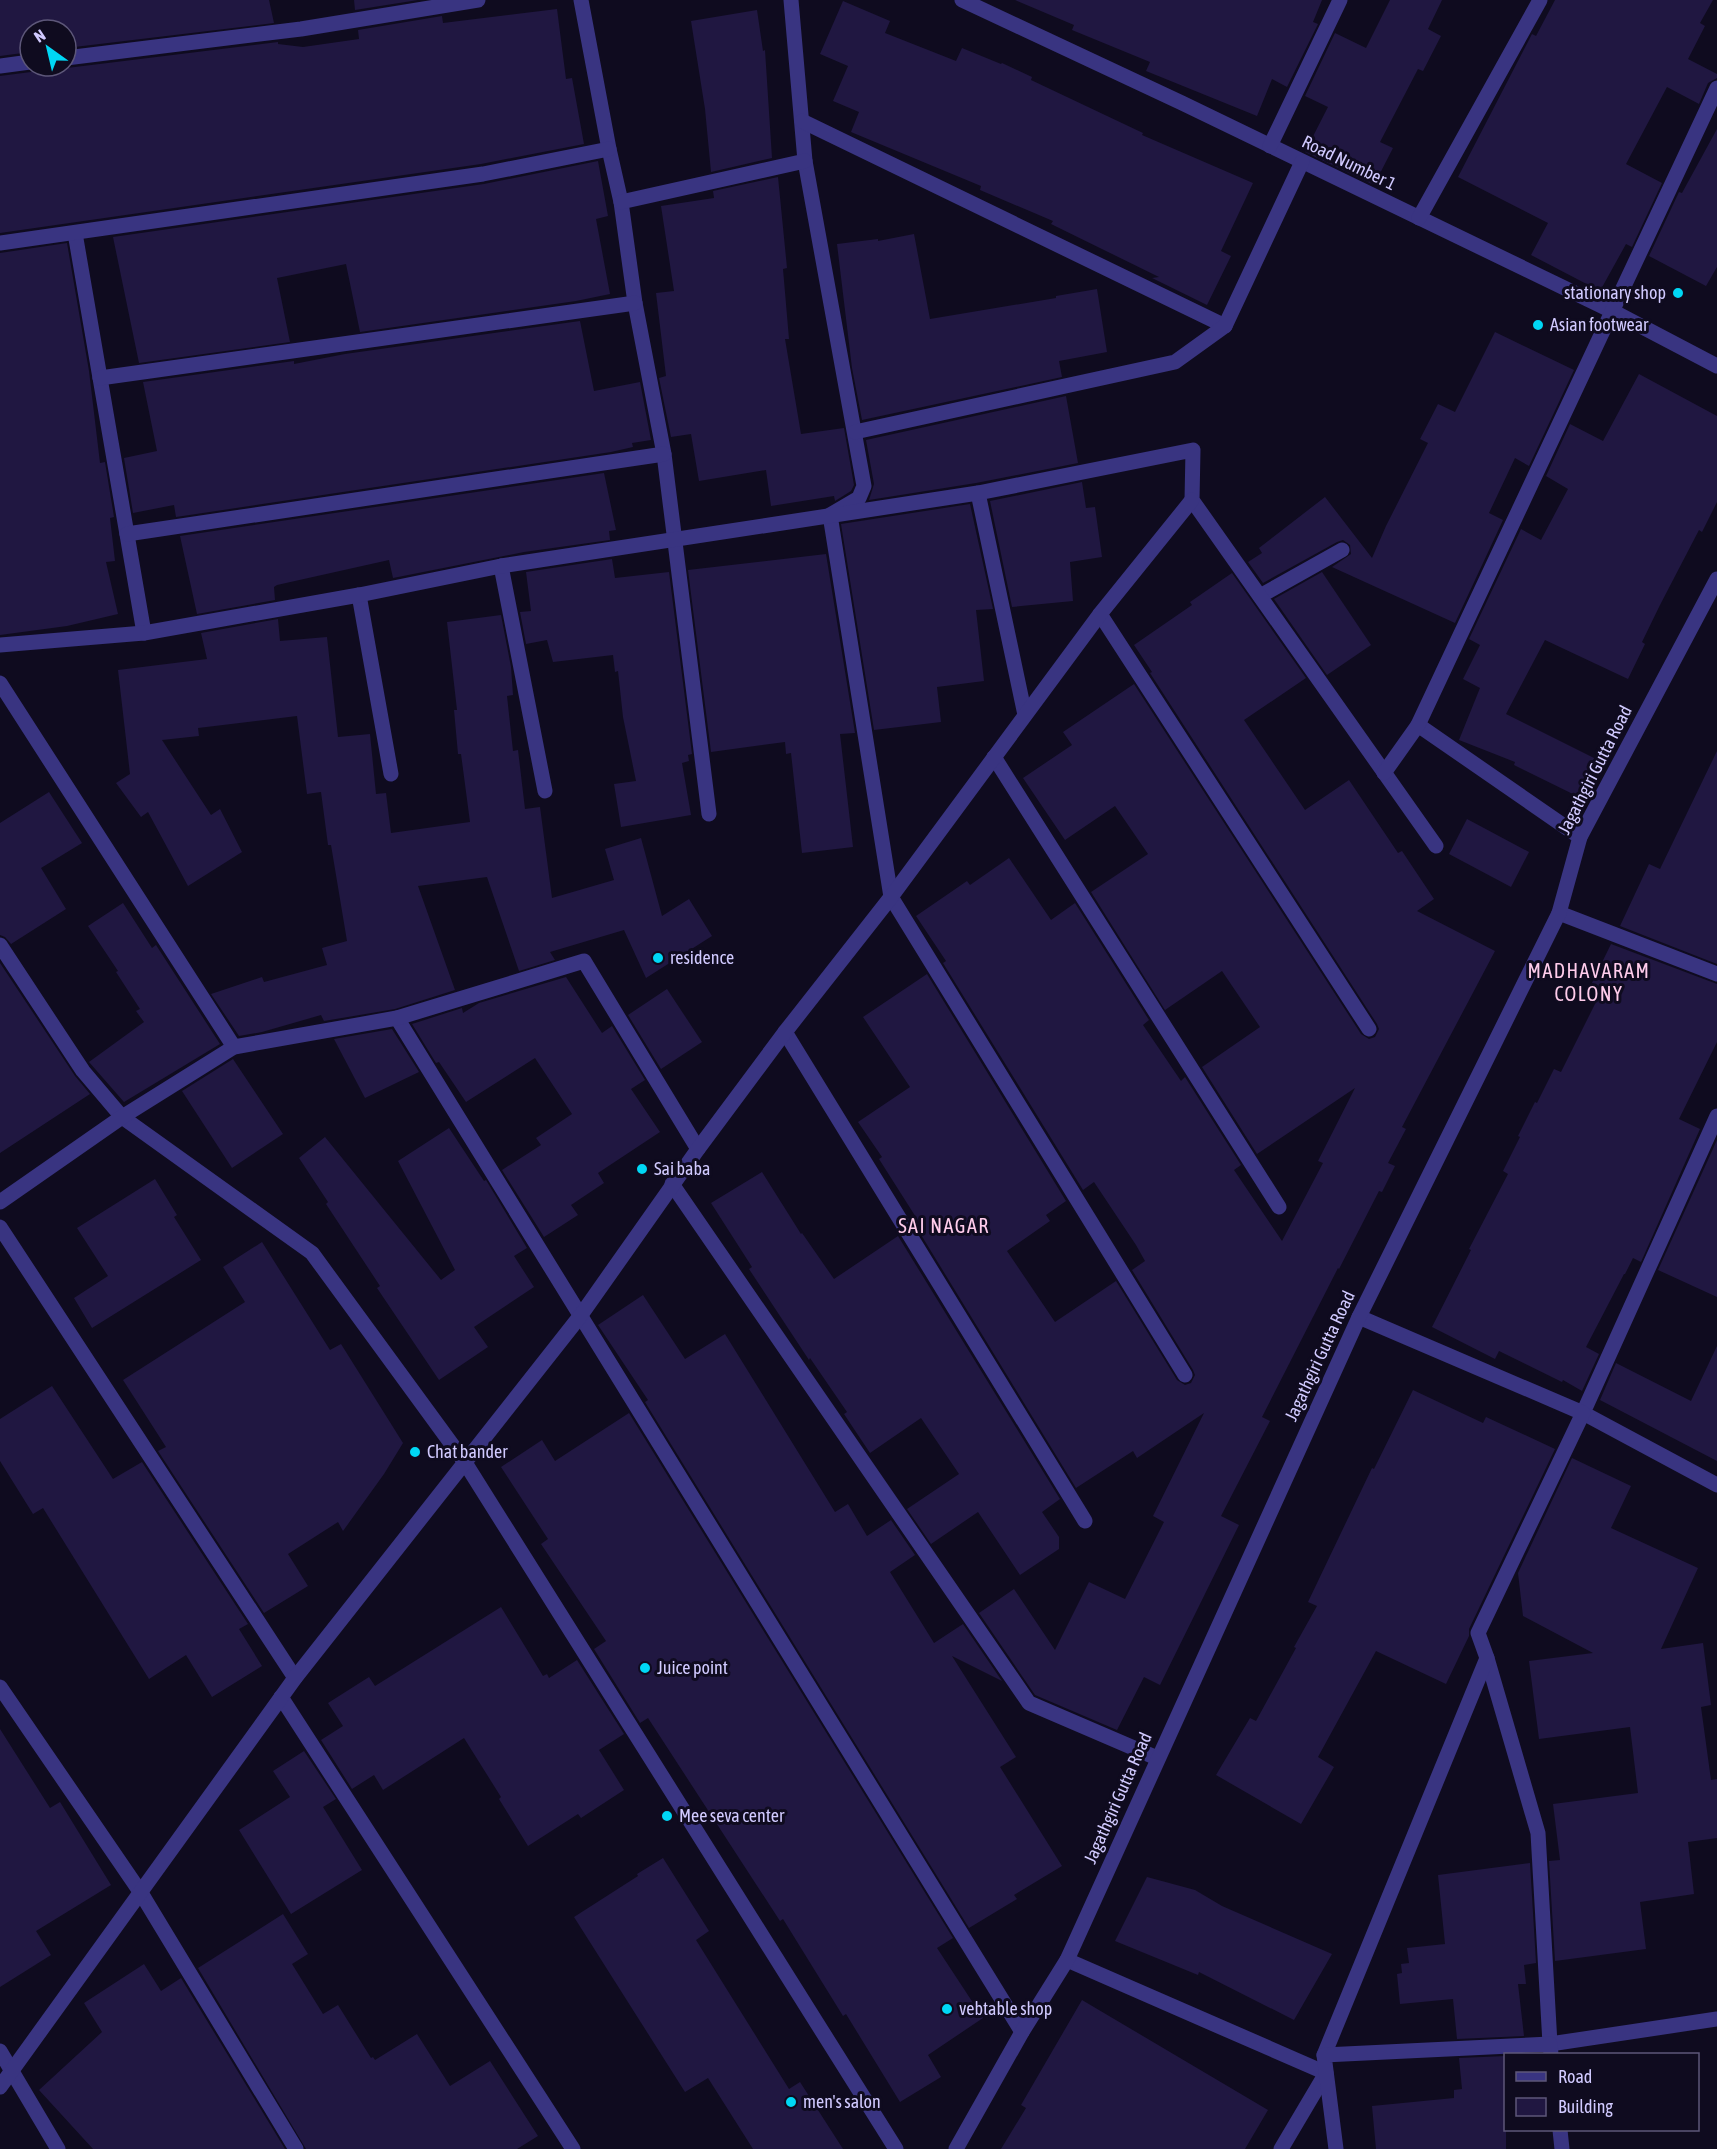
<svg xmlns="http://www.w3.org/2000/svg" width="1717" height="2149" font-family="'Asap Condensed',sans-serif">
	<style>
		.building { fill: #201741 }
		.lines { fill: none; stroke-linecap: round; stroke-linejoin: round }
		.minor { stroke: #393481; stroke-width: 15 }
		.poi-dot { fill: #00d7f5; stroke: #0f0b1f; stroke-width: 2 }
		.labels { text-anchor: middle; stroke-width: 6; stroke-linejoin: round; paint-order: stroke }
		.street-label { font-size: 18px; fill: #d1caff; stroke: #0f0b1f }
		.poi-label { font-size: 18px; fill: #d1caff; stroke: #0f0b1f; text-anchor: start }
		.neighbourhood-label { font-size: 20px; letter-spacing: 1.5px; fill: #ffcceb; stroke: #0f0b1f }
	</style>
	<rect width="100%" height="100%" fill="#0f0b1f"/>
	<g class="building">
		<path d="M 0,0 L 269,0 L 274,23 L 66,48 L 66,30 L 30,30 L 30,52 L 0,56 Z"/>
		<path d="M 354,0 L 418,0 L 355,10 Z"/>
		<path d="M 1015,0 L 1322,0 L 1313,22 L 1318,24 L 1287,87 L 1272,79 L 1257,116 L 1146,71 L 1150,62 L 1072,30 L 1074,25 Z"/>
		<path d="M 1390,0 L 1442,0 L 1428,29 L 1441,36 L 1423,71 L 1418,69 L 1380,142 L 1393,148 L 1374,185 L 1305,152 L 1328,107 L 1305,96 L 1335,33 L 1366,48 Z"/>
		<path d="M 1555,0 L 1713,0 L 1700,23 L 1705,26 L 1688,59 L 1717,74 L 1717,78 L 1708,83 L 1699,104 L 1667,87 L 1626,164 L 1662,183 L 1632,247 L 1626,244 L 1600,291 L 1531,255 L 1548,223 L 1458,177 L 1532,34 L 1536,36 Z"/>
		<path d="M 843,1 L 890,21 L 885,33 L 956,61 L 962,48 L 1001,64 L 1002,63 L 1032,77 L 1031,80 L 1143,133 L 1142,135 L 1253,183 L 1221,251 L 1231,256 L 1207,305 L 1152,278 L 1159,277 L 1051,224 L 1053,221 L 980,190 L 981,186 L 851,132 L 859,112 L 833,101 L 848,66 L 820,54 Z"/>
		<path d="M 557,9 L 566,79 L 572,78 L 584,144 L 481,164 L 0,233 L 0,76 L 31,72 L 39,66 L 67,68 L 278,42 L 278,44 L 303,47 L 359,39 L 358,30 L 442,16 L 443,23 Z"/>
		<path d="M 757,10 L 763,51 L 765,50 L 772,158 L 711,172 L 705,109 L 691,21 Z"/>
		<path d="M 1717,129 L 1717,267 L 1706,286 L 1649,256 L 1679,192 L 1682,193 Z"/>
		<path d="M 598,161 L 608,216 L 596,219 L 610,294 L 576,301 L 360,332 L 346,264 L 277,278 L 290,342 L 139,363 L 113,237 L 484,184 Z"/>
		<path d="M 778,177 L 787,268 L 783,269 L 789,339 L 785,339 L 801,434 L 844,428 L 854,485 L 851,491 L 835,501 L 834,496 L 771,506 L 766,470 L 699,481 L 691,434 L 671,437 L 659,378 L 666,376 L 656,293 L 674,291 L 661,206 L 714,198 L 713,191 Z"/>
		<path d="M 914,234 L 930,319 L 1056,298 L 1056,296 L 1097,289 L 1107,352 L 1059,361 L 1062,377 L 862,420 L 852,368 L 837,244 L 878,239 L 878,241 Z"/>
		<path d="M 67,243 L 89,371 L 100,463 L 105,462 L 114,517 L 110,518 L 115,561 L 106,562 L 118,614 L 67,626 L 0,635 L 0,253 Z"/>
		<path d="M 580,321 L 594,391 L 640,382 L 651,440 L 632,443 L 633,447 L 611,452 L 176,517 L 174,505 L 133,513 L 124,458 L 157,451 L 143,382 L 294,361 L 294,364 L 345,354 Z"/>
		<path d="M 1495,332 L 1574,370 L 1529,466 L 1515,458 L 1489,513 L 1503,520 L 1455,623 L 1332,567 L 1351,554 L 1350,545 L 1343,540 L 1337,542 L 1263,583 L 1248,562 L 1262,553 L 1259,548 L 1325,497 L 1372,558 L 1386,526 L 1428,443 L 1420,439 L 1438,404 L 1455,412 Z"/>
		<path d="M 1639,374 L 1717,416 L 1717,502 L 1702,532 L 1699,530 L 1660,605 L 1642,642 L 1645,644 L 1628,679 L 1545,640 L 1506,714 L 1600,761 L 1581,798 L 1514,765 L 1515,762 L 1459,740 L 1480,688 L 1463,679 L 1480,645 L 1469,639 L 1521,529 L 1541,540 L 1568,489 L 1546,476 L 1570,424 L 1603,441 Z"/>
		<path d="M 1066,396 L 1078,463 L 976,483 L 869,500 L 874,484 L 866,440 Z"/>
		<path d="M 604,473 L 616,530 L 609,531 L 610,540 L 524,552 L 393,578 L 389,560 L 277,585 L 274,587 L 275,600 L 197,614 L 180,536 Z"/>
		<path d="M 1082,482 L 1086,508 L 1095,507 L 1102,557 L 1070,562 L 1073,601 L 1012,607 L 990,501 Z"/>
		<path d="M 970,504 L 993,609 L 976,610 L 984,681 L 937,687 L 941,722 L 874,730 L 841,524 Z"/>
		<path d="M 826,554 L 855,733 L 840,734 L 853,847 L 802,853 L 791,753 L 786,754 L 785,742 L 711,752 L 688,570 Z"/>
		<path d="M 612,559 L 615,578 L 669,572 L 692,754 L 688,755 L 689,761 L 682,763 L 691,815 L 621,827 L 614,784 L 636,781 L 623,717 L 618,671 L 615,672 L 613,655 L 553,662 L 547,640 L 526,644 L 520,612 L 531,611 L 526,572 Z"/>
		<path d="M 1322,572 L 1371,645 L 1327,675 L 1274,599 Z"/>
		<path d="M 1232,573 L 1306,678 L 1244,720 L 1305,810 L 1349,780 L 1398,853 L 1402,851 L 1434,899 L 1417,911 L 1495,951 L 1402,1127 L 1406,1129 L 1388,1163 L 1395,1166 L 1382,1192 L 1379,1191 L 1339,1269 L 1338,1268 L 1262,1417 L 1270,1421 L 1221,1516 L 1239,1525 L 1160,1685 L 1144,1677 L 1117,1730 L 1035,1695 L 979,1613 L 1014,1589 L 1055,1650 L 1089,1582 L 1125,1599 L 1164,1522 L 1153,1516 L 1204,1413 L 1137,1458 L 1133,1451 L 1076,1488 L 915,1225 L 919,1222 L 879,1159 L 882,1157 L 858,1122 L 910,1087 L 863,1017 L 927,974 L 1066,1201 L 1046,1215 L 1050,1221 L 1007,1251 L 1055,1322 L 1116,1281 L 1177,1380 L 1185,1385 L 1191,1383 L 1195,1375 L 1193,1370 L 1132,1270 L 1145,1261 L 1136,1245 L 1094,1182 L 1083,1190 L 943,963 L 946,961 L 916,916 L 967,881 L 970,885 L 1009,858 L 1051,920 L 1075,903 L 1149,1020 L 1143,1025 L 1181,1081 L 1185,1077 L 1241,1165 L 1234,1170 L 1282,1241 L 1323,1163 L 1318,1161 L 1355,1088 L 1257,1154 L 1202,1067 L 1260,1027 L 1222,971 L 1165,1010 L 1091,892 L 1148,854 L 1115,806 L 1065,840 L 1023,778 L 1072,745 L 1063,732 L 1134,684 L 1361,1034 L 1369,1039 L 1375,1037 L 1379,1029 L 1377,1024 L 1150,673 L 1152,672 L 1134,645 L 1192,605 L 1190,602 Z"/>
		<path d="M 501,615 L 511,667 L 513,695 L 507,696 L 513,751 L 518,750 L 525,809 L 540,807 L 552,898 L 614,880 L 605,849 L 641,838 L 662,916 L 689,899 L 712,936 L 646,978 L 624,930 L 550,952 L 555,960 L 519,971 L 487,877 L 418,886 L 455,990 L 395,1009 L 324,1021 L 321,1015 L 262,1032 L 239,1036 L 211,994 L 262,977 L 264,982 L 327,965 L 322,948 L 347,941 L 331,845 L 328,845 L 321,792 L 307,794 L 297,716 L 198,728 L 199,736 L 162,740 L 211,815 L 220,809 L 242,852 L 188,886 L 148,812 L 141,817 L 116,783 L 130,774 L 118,670 L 207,659 L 201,633 L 278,619 L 280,641 L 327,637 L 338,737 L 370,734 L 376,794 L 386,793 L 391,833 L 470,822 L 461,754 L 458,754 L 454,710 L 457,710 L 447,622 Z"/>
		<path d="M 1717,751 L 1717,964 L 1620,926 L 1649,864 L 1660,869 Z"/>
		<path d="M 49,792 L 82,843 L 41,868 L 66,909 L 11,944 L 5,937 L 0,935 L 0,823 Z"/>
		<path d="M 1467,819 L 1529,852 L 1511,887 L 1449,854 Z"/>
		<path d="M 123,903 L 152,948 L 156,945 L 220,1044 L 124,1102 L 89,1062 L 144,1022 L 136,1011 L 140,1009 L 116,972 L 118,971 L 88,926 Z"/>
		<path d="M 1611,944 L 1717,984 L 1717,1042 L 1679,1119 L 1700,1129 L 1641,1262 L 1633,1258 L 1625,1274 L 1624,1274 L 1586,1347 L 1599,1354 L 1582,1391 L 1563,1380 L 1562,1382 L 1499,1351 L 1495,1359 L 1432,1327 L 1471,1250 L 1469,1249 L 1508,1174 L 1503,1171 L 1520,1137 L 1518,1136 L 1535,1102 L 1537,1103 L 1554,1069 L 1561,1072 L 1600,994 L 1589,989 Z"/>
		<path d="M 0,963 L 75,1076 L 90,1094 L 0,1153 Z"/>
		<path d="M 566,977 L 602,1033 L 612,1026 L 645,1080 L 631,1089 L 660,1132 L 598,1173 L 604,1183 L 571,1205 L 578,1215 L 544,1237 L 502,1170 L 541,1145 L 536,1138 L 572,1114 L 535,1058 L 466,1102 L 439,1062 L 436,1063 L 412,1024 L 462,1008 L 463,1013 L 479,1003 Z"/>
		<path d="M 667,989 L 702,1042 L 661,1069 L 628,1015 Z"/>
		<path d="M 392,1029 L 419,1072 L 365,1098 L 334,1039 Z"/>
		<path d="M 233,1059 L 283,1134 L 232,1168 L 182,1091 Z"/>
		<path d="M 449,1128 L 484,1181 L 486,1180 L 527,1248 L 514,1256 L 534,1287 L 474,1327 L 488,1347 L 439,1380 L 377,1288 L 380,1286 L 326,1204 L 328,1202 L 299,1158 L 325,1137 L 441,1280 L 455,1270 L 398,1161 Z"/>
		<path d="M 1717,1140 L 1717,1297 L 1658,1270 Z"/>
		<path d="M 762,1172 L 801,1234 L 802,1233 L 834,1279 L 898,1236 L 1060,1499 L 1042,1512 L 1059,1537 L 1059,1549 L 1020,1575 L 978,1512 L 931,1544 L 907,1509 L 959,1474 L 921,1418 L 870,1453 L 844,1414 L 847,1412 L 810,1358 L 809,1360 L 749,1269 L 752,1267 L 711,1203 Z"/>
		<path d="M 155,1179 L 177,1215 L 174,1217 L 201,1260 L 92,1328 L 74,1298 L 108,1276 L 77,1228 Z"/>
		<path d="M 262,1242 L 330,1350 L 341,1344 L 403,1443 L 384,1474 L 343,1531 L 338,1522 L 288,1554 L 308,1586 L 264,1613 L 158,1451 L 166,1447 L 123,1380 L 245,1302 L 223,1267 Z"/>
		<path d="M 643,1295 L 685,1359 L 725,1334 L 835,1512 L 848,1504 L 867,1536 L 891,1520 L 915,1555 L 890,1572 L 934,1643 L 963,1624 L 1002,1681 L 952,1656 L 1016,1757 L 1000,1767 L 1062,1866 L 1014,1895 L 1017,1899 L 969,1928 L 645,1402 L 648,1400 L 598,1325 Z"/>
		<path d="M 1717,1346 L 1717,1461 L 1600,1400 L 1616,1363 L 1691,1401 Z"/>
		<path d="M 52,1386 L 113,1479 L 142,1462 L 248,1624 L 239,1629 L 262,1666 L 212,1697 L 186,1655 L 149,1679 L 43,1508 L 33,1514 L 0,1461 L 0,1419 Z"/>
		<path d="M 1413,1390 L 1483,1423 L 1486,1417 L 1555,1449 L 1469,1629 L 1469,1636 L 1446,1684 L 1376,1651 L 1318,1757 L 1334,1767 L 1301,1824 L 1216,1775 L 1250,1718 L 1256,1721 L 1296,1648 L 1294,1647 L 1317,1606 L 1308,1602 L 1372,1468 L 1374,1469 Z"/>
		<path d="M 629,1413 L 953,1938 L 937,1948 L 983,2018 L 928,2055 L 941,2077 L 900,2102 L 846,2014 L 843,2016 L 783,1919 L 780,1921 L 648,1718 L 640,1723 L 594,1649 L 606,1641 L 541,1544 L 548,1539 L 501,1467 L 542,1440 L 555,1461 Z"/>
		<path d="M 1572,1458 L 1631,1486 L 1611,1528 L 1698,1568 L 1661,1649 L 1703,1643 L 1711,1705 L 1701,1707 L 1711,1780 L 1717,1779 L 1717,1838 L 1688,1842 L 1694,1894 L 1640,1902 L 1646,1949 L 1555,1961 L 1549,1861 L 1560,1860 L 1553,1804 L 1638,1793 L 1630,1727 L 1539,1739 L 1529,1661 L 1593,1653 L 1523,1616 L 1518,1573 Z"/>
		<path d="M 501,1607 L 543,1676 L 547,1674 L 549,1678 L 577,1660 L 624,1734 L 599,1750 L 624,1790 L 581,1818 L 578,1814 L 528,1846 L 499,1799 L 501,1797 L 464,1738 L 383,1790 L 374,1775 L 352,1789 L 321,1740 L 343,1726 L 328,1703 L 369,1677 L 375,1686 Z"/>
		<path d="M 0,1729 L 50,1808 L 60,1802 L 111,1885 L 36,1931 L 51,1955 L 0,1987 Z"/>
		<path d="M 304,1751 L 336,1799 L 323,1807 L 362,1870 L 291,1914 L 239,1830 L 290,1797 L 273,1771 Z"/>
		<path d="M 663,1858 L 709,1931 L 696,1940 L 789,2089 L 800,2082 L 843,2149 L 753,2149 L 708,2078 L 685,2092 L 574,1917 L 638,1876 L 637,1874 Z"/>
		<path d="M 1530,1863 L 1536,1963 L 1524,1965 L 1526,1984 L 1518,1984 L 1524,2036 L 1457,2039 L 1453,1999 L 1400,2004 L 1397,1974 L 1402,1973 L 1401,1964 L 1409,1963 L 1407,1948 L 1445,1944 L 1438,1875 Z"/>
		<path d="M 1147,1877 L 1195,1890 L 1222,1906 L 1332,1954 L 1294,2020 L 1199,1972 L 1198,1975 L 1115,1941 Z"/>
		<path d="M 283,1914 L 308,1954 L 292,1964 L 323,2014 L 338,2005 L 371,2058 L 373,2057 L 375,2060 L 417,2034 L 450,2086 L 490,2061 L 538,2136 L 517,2149 L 306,2149 L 198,1968 Z"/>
		<path d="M 144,1964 L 161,1991 L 181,1978 L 285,2149 L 93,2149 L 39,2090 L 102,2032 L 84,2003 Z"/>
		<path d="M 1082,2000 L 1268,2110 L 1245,2149 L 1001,2149 L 1026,2108 L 1021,2105 Z"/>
		<path d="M 1506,2056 L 1506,2149 L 1376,2149 L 1372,2106 L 1454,2098 L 1454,2090 L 1462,2089 L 1459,2058 Z"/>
	</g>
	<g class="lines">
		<g class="minor">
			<path d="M 581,0 L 609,149 L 621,202 L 635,303 L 664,454 L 709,814"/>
			<path d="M 791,0 L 805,161 L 864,486 L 859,498 L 830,515 L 891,897 L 1185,1375"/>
			<path d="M 962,0 L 1182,103 L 1614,312 L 1717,366"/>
			<path d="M 66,58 L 301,29 L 478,0"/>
			<path d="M 0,66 L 30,62"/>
			<path d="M 802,121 L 1225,326"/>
			<path d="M 1270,146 L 1340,0"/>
			<path d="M 621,202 L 805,161"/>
			<path d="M 1419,218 L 1540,0"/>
			<path d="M 75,233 L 144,633"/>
			<path d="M 0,243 L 483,174 L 609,149"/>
			<path d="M 100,378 L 635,303"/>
			<path d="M 855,432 L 1175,362 L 1225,326 L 1302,162"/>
			<path d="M 978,493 L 1025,715"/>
			<path d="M 127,534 L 664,454"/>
			<path d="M 501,566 L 545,791"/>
			<path d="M 359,595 L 391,774"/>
			<path d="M 1260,596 L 1342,550"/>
			<path d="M 1100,614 L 1369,1029"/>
			<path d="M 0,645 L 144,633 L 359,595 L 501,566 L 978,493 L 1193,450 L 1192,500 L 1436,846"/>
			<path d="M 0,683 L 234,1047"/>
			<path d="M 1418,725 L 1580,837"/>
			<path d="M 994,757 L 1279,1207"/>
			<path d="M 1384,773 L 1418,725 L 1717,88"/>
			<path d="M 1559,913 L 1717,974"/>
			<path d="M 0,945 L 83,1071 L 122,1117 L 312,1253 L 464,1461 L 896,2149"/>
			<path d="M 397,1018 L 1022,2032"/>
			<path d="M 785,1032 L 1085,1521"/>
			<path d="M 1717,1116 L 1583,1413 L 1717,1485"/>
			<path d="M 672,1184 L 1029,1703 L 1157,1758"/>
			<path d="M 0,1202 L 122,1117 L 234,1047 L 397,1018 L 584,961 L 698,1149"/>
			<path d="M 0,1227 L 295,1678"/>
			<path d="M 1487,1658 L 1538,1833 L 1550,2044 L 1717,2019"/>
			<path d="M 0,1687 L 141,1893 L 296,2149"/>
			<path d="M 281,1697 L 573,2149"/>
			<path d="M 1067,1960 L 1326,2073 L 1281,2149"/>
			<path d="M 0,2051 L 58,2149"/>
			<path d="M 1324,2055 L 1487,1658 L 1478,1633 L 1583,1413 L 1359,1317"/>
			<path d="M 0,2087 L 295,1678 L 581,1315 L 698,1149 L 785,1032 L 891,897 L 1100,614 L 1192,500"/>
			<path d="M 1560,2130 L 1562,2149"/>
			<path d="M 956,2149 L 1022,2032 L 1067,1960 L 1359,1317 L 1559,913 L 1580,837 L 1717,579"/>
			<path d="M 1336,2149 L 1324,2055 L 1550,2044 L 1551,2054"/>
		</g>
	</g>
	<g class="poi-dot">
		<circle cx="1678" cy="293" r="6"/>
		<circle cx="1538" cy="325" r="6"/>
		<circle cx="658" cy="958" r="6"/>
		<circle cx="642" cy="1169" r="6"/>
		<circle cx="415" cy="1452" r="6"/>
		<circle cx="645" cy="1668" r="6"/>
		<circle cx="667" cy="1816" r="6"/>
		<circle cx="947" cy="2009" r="6"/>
		<circle cx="791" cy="2102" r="6"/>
	</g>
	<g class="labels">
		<g class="street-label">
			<text transform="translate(1349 163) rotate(26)" y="6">Road Number 1</text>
			<text transform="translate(1595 770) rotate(-63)" y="6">Jagathgiri Gutta Road</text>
			<text transform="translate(1320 1356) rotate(-65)" y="6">Jagathgiri Gutta Road</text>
			<text transform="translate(1118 1798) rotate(-66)" y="6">Jagathgiri Gutta Road</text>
		</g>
		<g class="poi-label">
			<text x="1666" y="299" text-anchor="end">stationary shop</text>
			<text x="1550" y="331">Asian footwear</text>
			<text x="670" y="964">residence</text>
			<text x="654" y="1175">Sai baba</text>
			<text x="427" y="1458">Chat bander</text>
			<text x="657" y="1674">Juice point</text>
			<text x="679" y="1822">Mee seva center</text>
			<text x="959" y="2015">vebtable shop</text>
			<text x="803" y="2108">men's salon</text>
		</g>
		<g class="neighbourhood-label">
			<text x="1589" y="978">MADHAVARAM<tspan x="1589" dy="23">COLONY</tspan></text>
			<text x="944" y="1233">SAI NAGAR</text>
		</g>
	</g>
	<rect x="1504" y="2053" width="195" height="78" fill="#0f0b1f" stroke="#5d5779" stroke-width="1.5"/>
	<rect x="1516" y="2072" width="30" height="9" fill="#393481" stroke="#5d5779" stroke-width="1.5"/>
	<text x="1558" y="2083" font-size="18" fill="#d1caff">Road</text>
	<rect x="1516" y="2098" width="30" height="18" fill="#201741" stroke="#5d5779" stroke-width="1.5"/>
	<text x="1558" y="2113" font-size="18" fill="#d1caff">Building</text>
	<g transform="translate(48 48) rotate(326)"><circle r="28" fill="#0f0b1f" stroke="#5d5779" stroke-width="1.5"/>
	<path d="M0-4.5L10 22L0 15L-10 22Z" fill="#00d7f5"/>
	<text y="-9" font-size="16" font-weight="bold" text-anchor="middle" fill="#d1caff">N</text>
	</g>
</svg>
